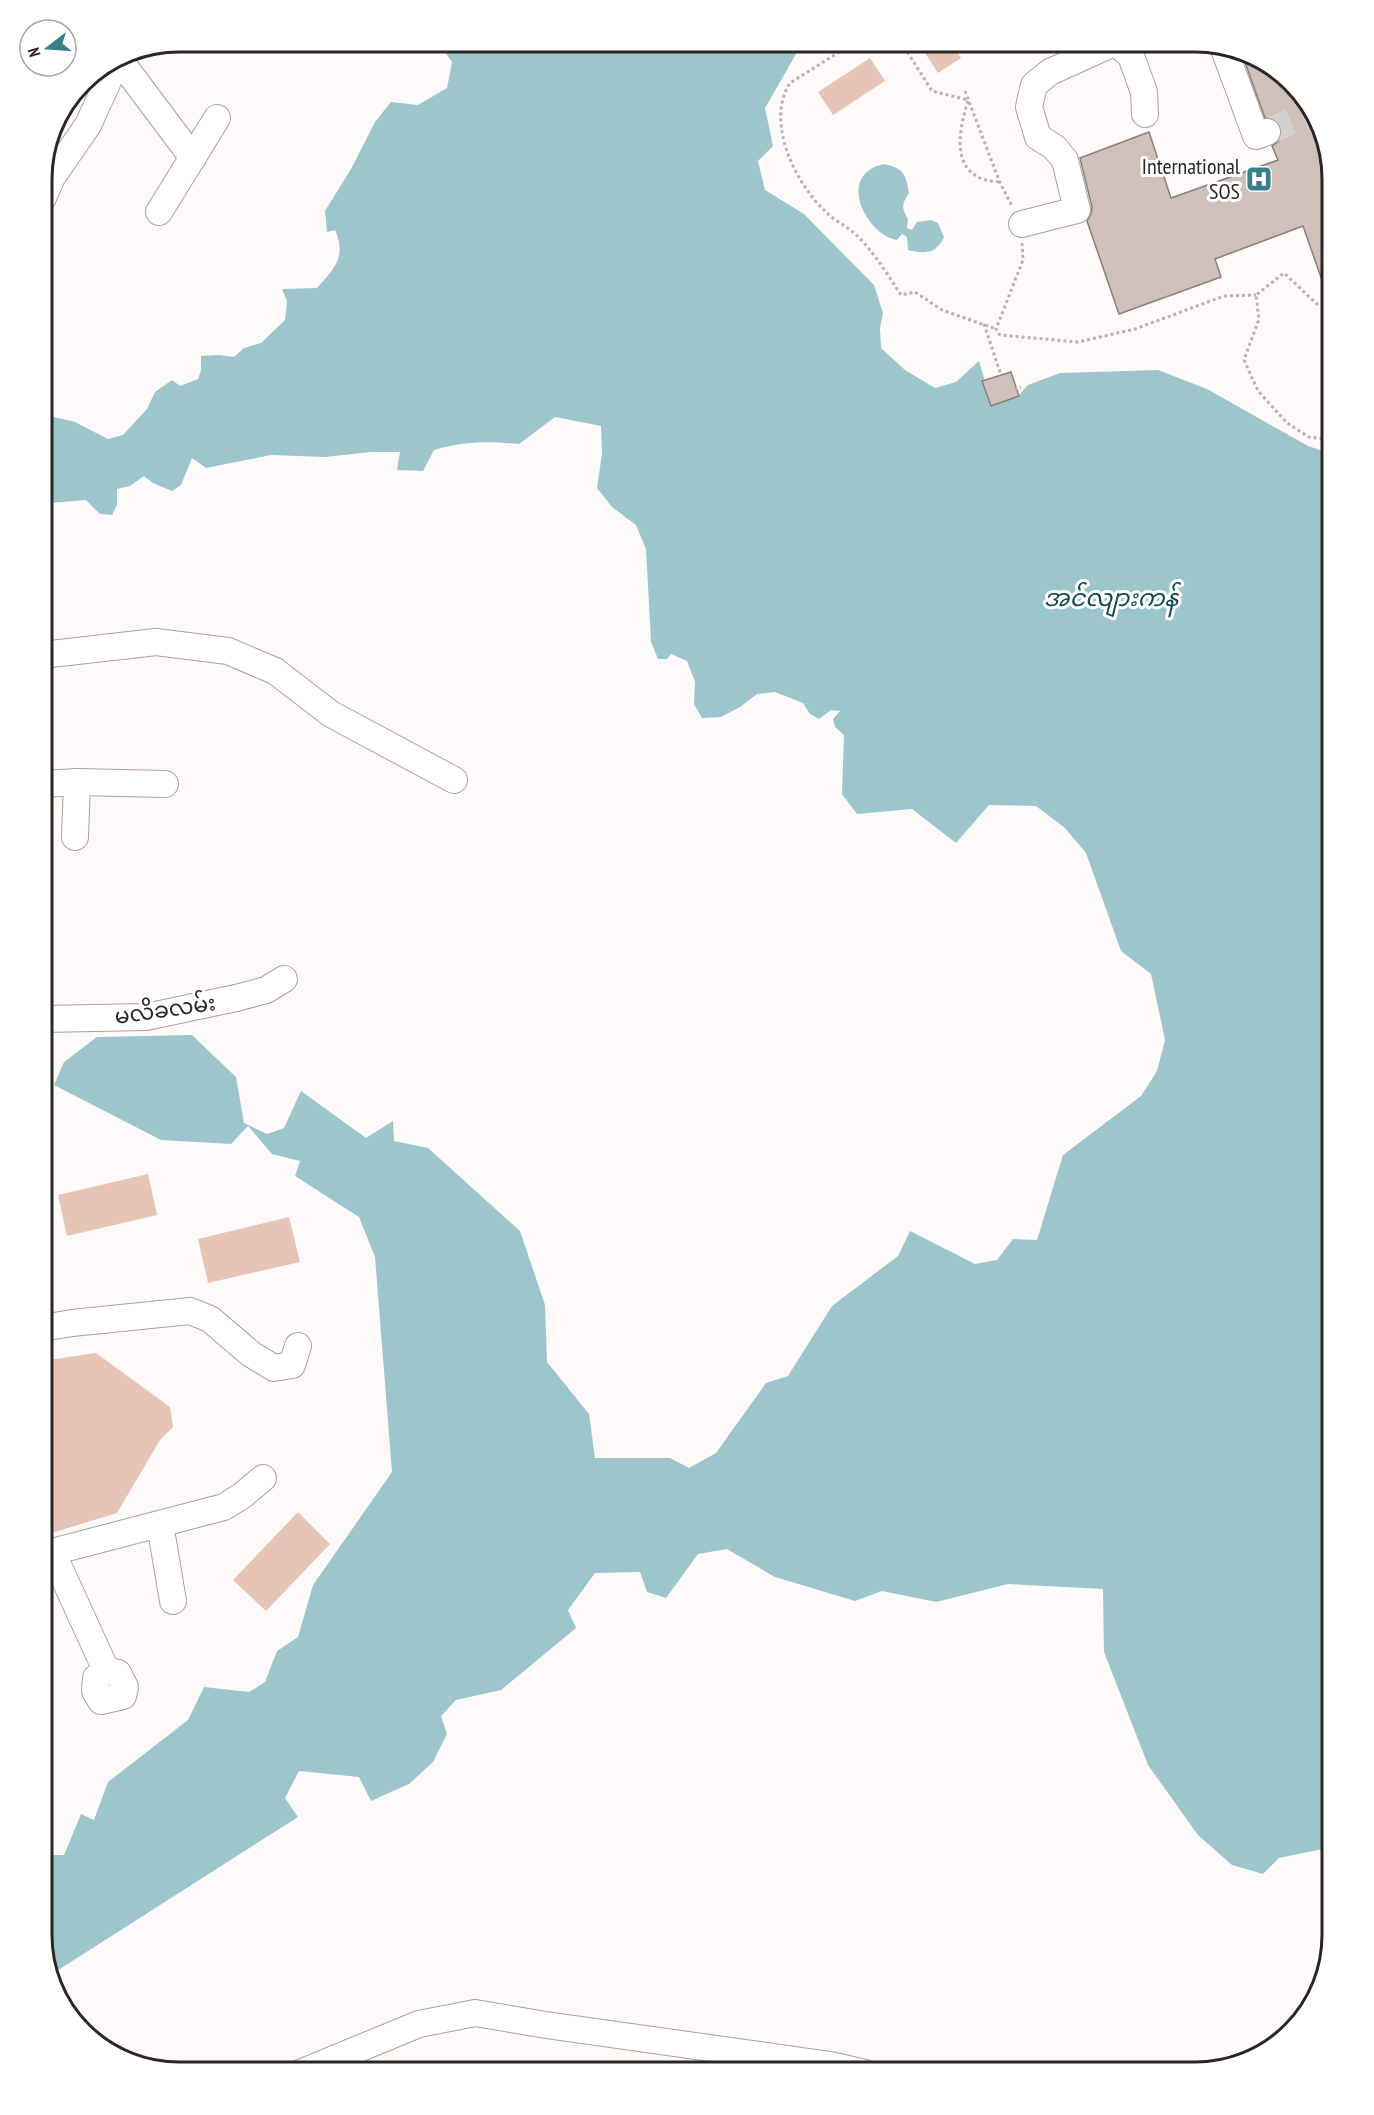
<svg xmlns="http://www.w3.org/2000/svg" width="1374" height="2115" font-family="'PT Sans Narrow','Noto Sans Myanmar',sans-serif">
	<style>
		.green { fill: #e6c5b6 }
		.water { fill: #9dc6cc }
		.building { fill: #cfc0ba; stroke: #8c7e78; stroke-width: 1.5 }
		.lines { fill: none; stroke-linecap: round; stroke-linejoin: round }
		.minor-tunnel { stroke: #d3d0ce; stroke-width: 26; stroke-dasharray: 26 13; stroke-linecap: butt }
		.minor-casing { stroke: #ae9f99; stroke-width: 28 }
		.path { stroke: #b6b3b1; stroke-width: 3; stroke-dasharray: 3 3; stroke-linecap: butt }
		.minor { stroke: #fff; stroke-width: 26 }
		.labels { text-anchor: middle; stroke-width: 6; stroke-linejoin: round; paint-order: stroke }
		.poi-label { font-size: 22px; fill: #2b2623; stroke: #fff; text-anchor: end }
		.street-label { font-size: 22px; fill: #2b2623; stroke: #fff }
		.water-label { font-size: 24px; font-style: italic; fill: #0f4b53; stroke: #fff }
		.rim { fill: none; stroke: #2b2623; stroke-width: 3 }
	</style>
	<rect width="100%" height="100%" fill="#fdfaf9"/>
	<g class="green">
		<path d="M 918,42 L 951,42 L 961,58 L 938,73 Z"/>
		<path d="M 870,58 L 885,81 L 833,115 L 818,92 Z"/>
		<path d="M 148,1174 L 157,1215 L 67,1236 L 58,1195 Z"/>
		<path d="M 289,1217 L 300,1262 L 208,1283 L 198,1239 Z"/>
		<path d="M 96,1353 L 170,1407 L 173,1427 L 160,1440 L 117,1513 L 42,1536 L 42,1361 Z"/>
		<path d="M 298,1512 L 330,1544 L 266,1611 L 233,1580 Z"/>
	</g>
	<g class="water">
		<path d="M 438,42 L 803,42 L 765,108 L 773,146 L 758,161 L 765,190 L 804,214 L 874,285 L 883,313 L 880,328 L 881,348 L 905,370 L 935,388 L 956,382 L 979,361 L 992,405 L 1018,396 L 1028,385 L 1060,373 L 1158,370 L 1207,389 L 1308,446 L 1332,454 L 1332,1847 L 1279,1858 L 1263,1874 L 1232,1865 L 1198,1835 L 1148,1765 L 1104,1652 L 1103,1589 L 1008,1584 L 936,1602 L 882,1591 L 855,1601 L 775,1577 L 727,1549 L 698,1554 L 666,1598 L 647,1592 L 640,1572 L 595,1573 L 568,1610 L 576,1628 L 501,1690 L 456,1700 L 441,1716 L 447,1734 L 433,1762 L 409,1784 L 371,1801 L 359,1777 L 299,1771 L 285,1798 L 298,1817 L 52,1974 L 42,1936 L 42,1866 L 45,1855 L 64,1855 L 81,1814 L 94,1820 L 108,1782 L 188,1720 L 204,1687 L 249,1692 L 265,1682 L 277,1651 L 298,1637 L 313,1585 L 392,1472 L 375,1257 L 359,1217 L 295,1176 L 300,1161 L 272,1154 L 248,1126 L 231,1144 L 161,1140 L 54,1085 L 64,1062 L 97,1037 L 192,1035 L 236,1077 L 244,1123 L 267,1134 L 284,1128 L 301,1091 L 366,1138 L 393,1121 L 394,1141 L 428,1148 L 520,1231 L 545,1305 L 547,1362 L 589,1414 L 595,1458 L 670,1458 L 689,1468 L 716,1453 L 766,1383 L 788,1376 L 832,1306 L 898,1256 L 910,1231 L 975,1264 L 997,1260 L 1013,1239 L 1037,1240 L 1063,1155 L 1141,1096 L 1157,1071 L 1165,1040 L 1151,974 L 1121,951 L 1086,853 L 1065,828 L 1036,806 L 989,805 L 956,843 L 912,809 L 857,814 L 842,794 L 844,735 L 835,727 L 833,719 L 840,711 L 831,710 L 819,719 L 810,714 L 803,703 L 775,692 L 757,694 L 740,707 L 721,717 L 702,718 L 694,704 L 695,682 L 687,661 L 671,654 L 667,659 L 658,659 L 651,642 L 646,549 L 636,525 L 612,507 L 597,488 L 602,454 L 601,426 L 555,417 L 519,444 C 488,441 464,441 434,450 L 423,471 L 397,470 L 400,452 L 371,452 L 325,457 L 271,455 L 206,468 L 192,458 L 181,485 L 172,491 L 153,483 L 144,476 L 130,486 L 117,489 L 117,505 L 112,515 L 100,514 L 86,500 L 50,503 L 42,508 L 42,414 L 75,422 L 108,439 L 123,435 L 147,409 L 155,392 L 172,380 L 180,386 L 198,379 L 201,370 L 201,356 L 219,355 L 234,357 L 244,348 L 261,343 L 285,320 L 287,301 L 282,289 L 317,288 C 334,269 347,257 335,230 L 327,232 L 325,211 L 351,169 L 375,122 L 391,102 L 418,105 L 447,88 L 452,62 Z"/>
		<path d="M 884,164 C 903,168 906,174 909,193 C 902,203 901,208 908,219 L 907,228 L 912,230 L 917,222 L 931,220 L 938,223 L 944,237 C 936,254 925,254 908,250 L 907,237 L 902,234 L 897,240 C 868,236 834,175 884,164 Z"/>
	</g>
	<g class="building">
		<path d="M 1242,54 L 1264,61 L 1314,111 L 1332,179 L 1332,303 L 1330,303 L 1303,226 L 1215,259 L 1221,277 L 1119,314 L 1087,221 L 1091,214 L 1092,207 L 1080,158 L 1149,132 L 1171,198 L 1278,160 L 1272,146 L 1279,141 L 1282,135 L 1281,127 L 1276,120 L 1265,118 Z"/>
		<path d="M 1011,372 L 1019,396 L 991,406 L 982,381 Z"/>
	</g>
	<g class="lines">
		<path class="minor-tunnel" d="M 1267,132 L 1314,112"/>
		<defs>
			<g id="minor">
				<path d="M 1115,42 L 1131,56 L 1144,92 L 1145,114"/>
				<path d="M 1224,49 L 1256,136 L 1267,132"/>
				<path d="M 118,58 L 193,158"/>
				<path d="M 42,200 L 52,177 L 88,125 L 118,59"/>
				<path d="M 159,212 L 217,118"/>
				<path d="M 1022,224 L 1077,210 L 1065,160 L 1054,147 L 1038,137 L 1029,107 L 1034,85 L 1050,72 L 1116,42"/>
				<path d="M 42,655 L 156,642 L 228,651 L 275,671 L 331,714 L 454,780"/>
				<path d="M 42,784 L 77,782 L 165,784"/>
				<path d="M 75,837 L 77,782"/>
				<path d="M 42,1019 L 146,1017 L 236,998 L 266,990 L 284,979"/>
				<path d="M 42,1328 L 72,1323 L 190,1311 L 210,1319 L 251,1354 L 274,1368 L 292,1365 L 298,1346"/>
				<path d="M 160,1524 L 173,1601"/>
				<path d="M 42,1550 L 52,1552 L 224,1507 L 243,1495 L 263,1478"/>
				<path d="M 52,1552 L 106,1670"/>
				<path d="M 106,1670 L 118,1673 L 125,1687 L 123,1696 L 101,1701 L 95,1691 L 96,1678 Z"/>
				<path d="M 300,2073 L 419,2024 L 475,2013 L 546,2025 L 830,2065 L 865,2073"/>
			</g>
		</defs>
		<use href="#minor" class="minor-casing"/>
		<g class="path">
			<path d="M 855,42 L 790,83 C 765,121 795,183 825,211 C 833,220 845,225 854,233 C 873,250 887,274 901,295 L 915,292 L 942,310 L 996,329"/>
			<path d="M 901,42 L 932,91 L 968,100 C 961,125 950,164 980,178 C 985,181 994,181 999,182"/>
			<path d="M 965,91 L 1000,183 L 1012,206"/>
			<path d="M 1022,243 L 1023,260 L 996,329 L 1000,335 L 1078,342 L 1135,329 L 1224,296 L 1256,295"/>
			<path d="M 1318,305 L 1284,273 L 1256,295 L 1259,319 L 1244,360 L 1258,391 L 1287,423 L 1309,437 L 1332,440"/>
			<path d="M 984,324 L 1001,375"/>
			<path d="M 1014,389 L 1021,387"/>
		</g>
		<use href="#minor" class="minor"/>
	</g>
	<defs>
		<symbol id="hospital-square" viewBox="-11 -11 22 22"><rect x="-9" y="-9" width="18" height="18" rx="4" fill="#397f8a" stroke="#fff"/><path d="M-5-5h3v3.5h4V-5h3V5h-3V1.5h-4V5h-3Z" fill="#fff"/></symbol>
	</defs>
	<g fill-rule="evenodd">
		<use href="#hospital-square" x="1244" y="164" width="30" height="30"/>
	</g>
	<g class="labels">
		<g class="poi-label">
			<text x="1240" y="174">International<tspan x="1240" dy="25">SOS</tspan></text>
		</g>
		<g class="street-label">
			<text transform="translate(165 1009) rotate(-8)" y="8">မလိခလမ်း</text>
		</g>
		<g class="water-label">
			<text x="1111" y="606">အင်လျားကန်</text>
		</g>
	</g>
	<path d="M0 0H1374V2115H0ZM179 52H1195A127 127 0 0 1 1322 179V1935A127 127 0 0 1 1195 2062H179A127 127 0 0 1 52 1935V179A127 127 0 0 1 179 52Z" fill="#fff" fill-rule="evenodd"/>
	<path class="rim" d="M179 52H1195A127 127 0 0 1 1322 179V1935A127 127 0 0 1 1195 2062H179A127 127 0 0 1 52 1935V179A127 127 0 0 1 179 52Z"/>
	<g transform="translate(48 48) rotate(253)"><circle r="28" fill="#ffffff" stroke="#aaa8a7" stroke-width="1.5"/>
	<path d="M0-4.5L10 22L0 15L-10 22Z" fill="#397f8a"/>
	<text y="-9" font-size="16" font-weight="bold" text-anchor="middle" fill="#2b2623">N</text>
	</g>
</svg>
